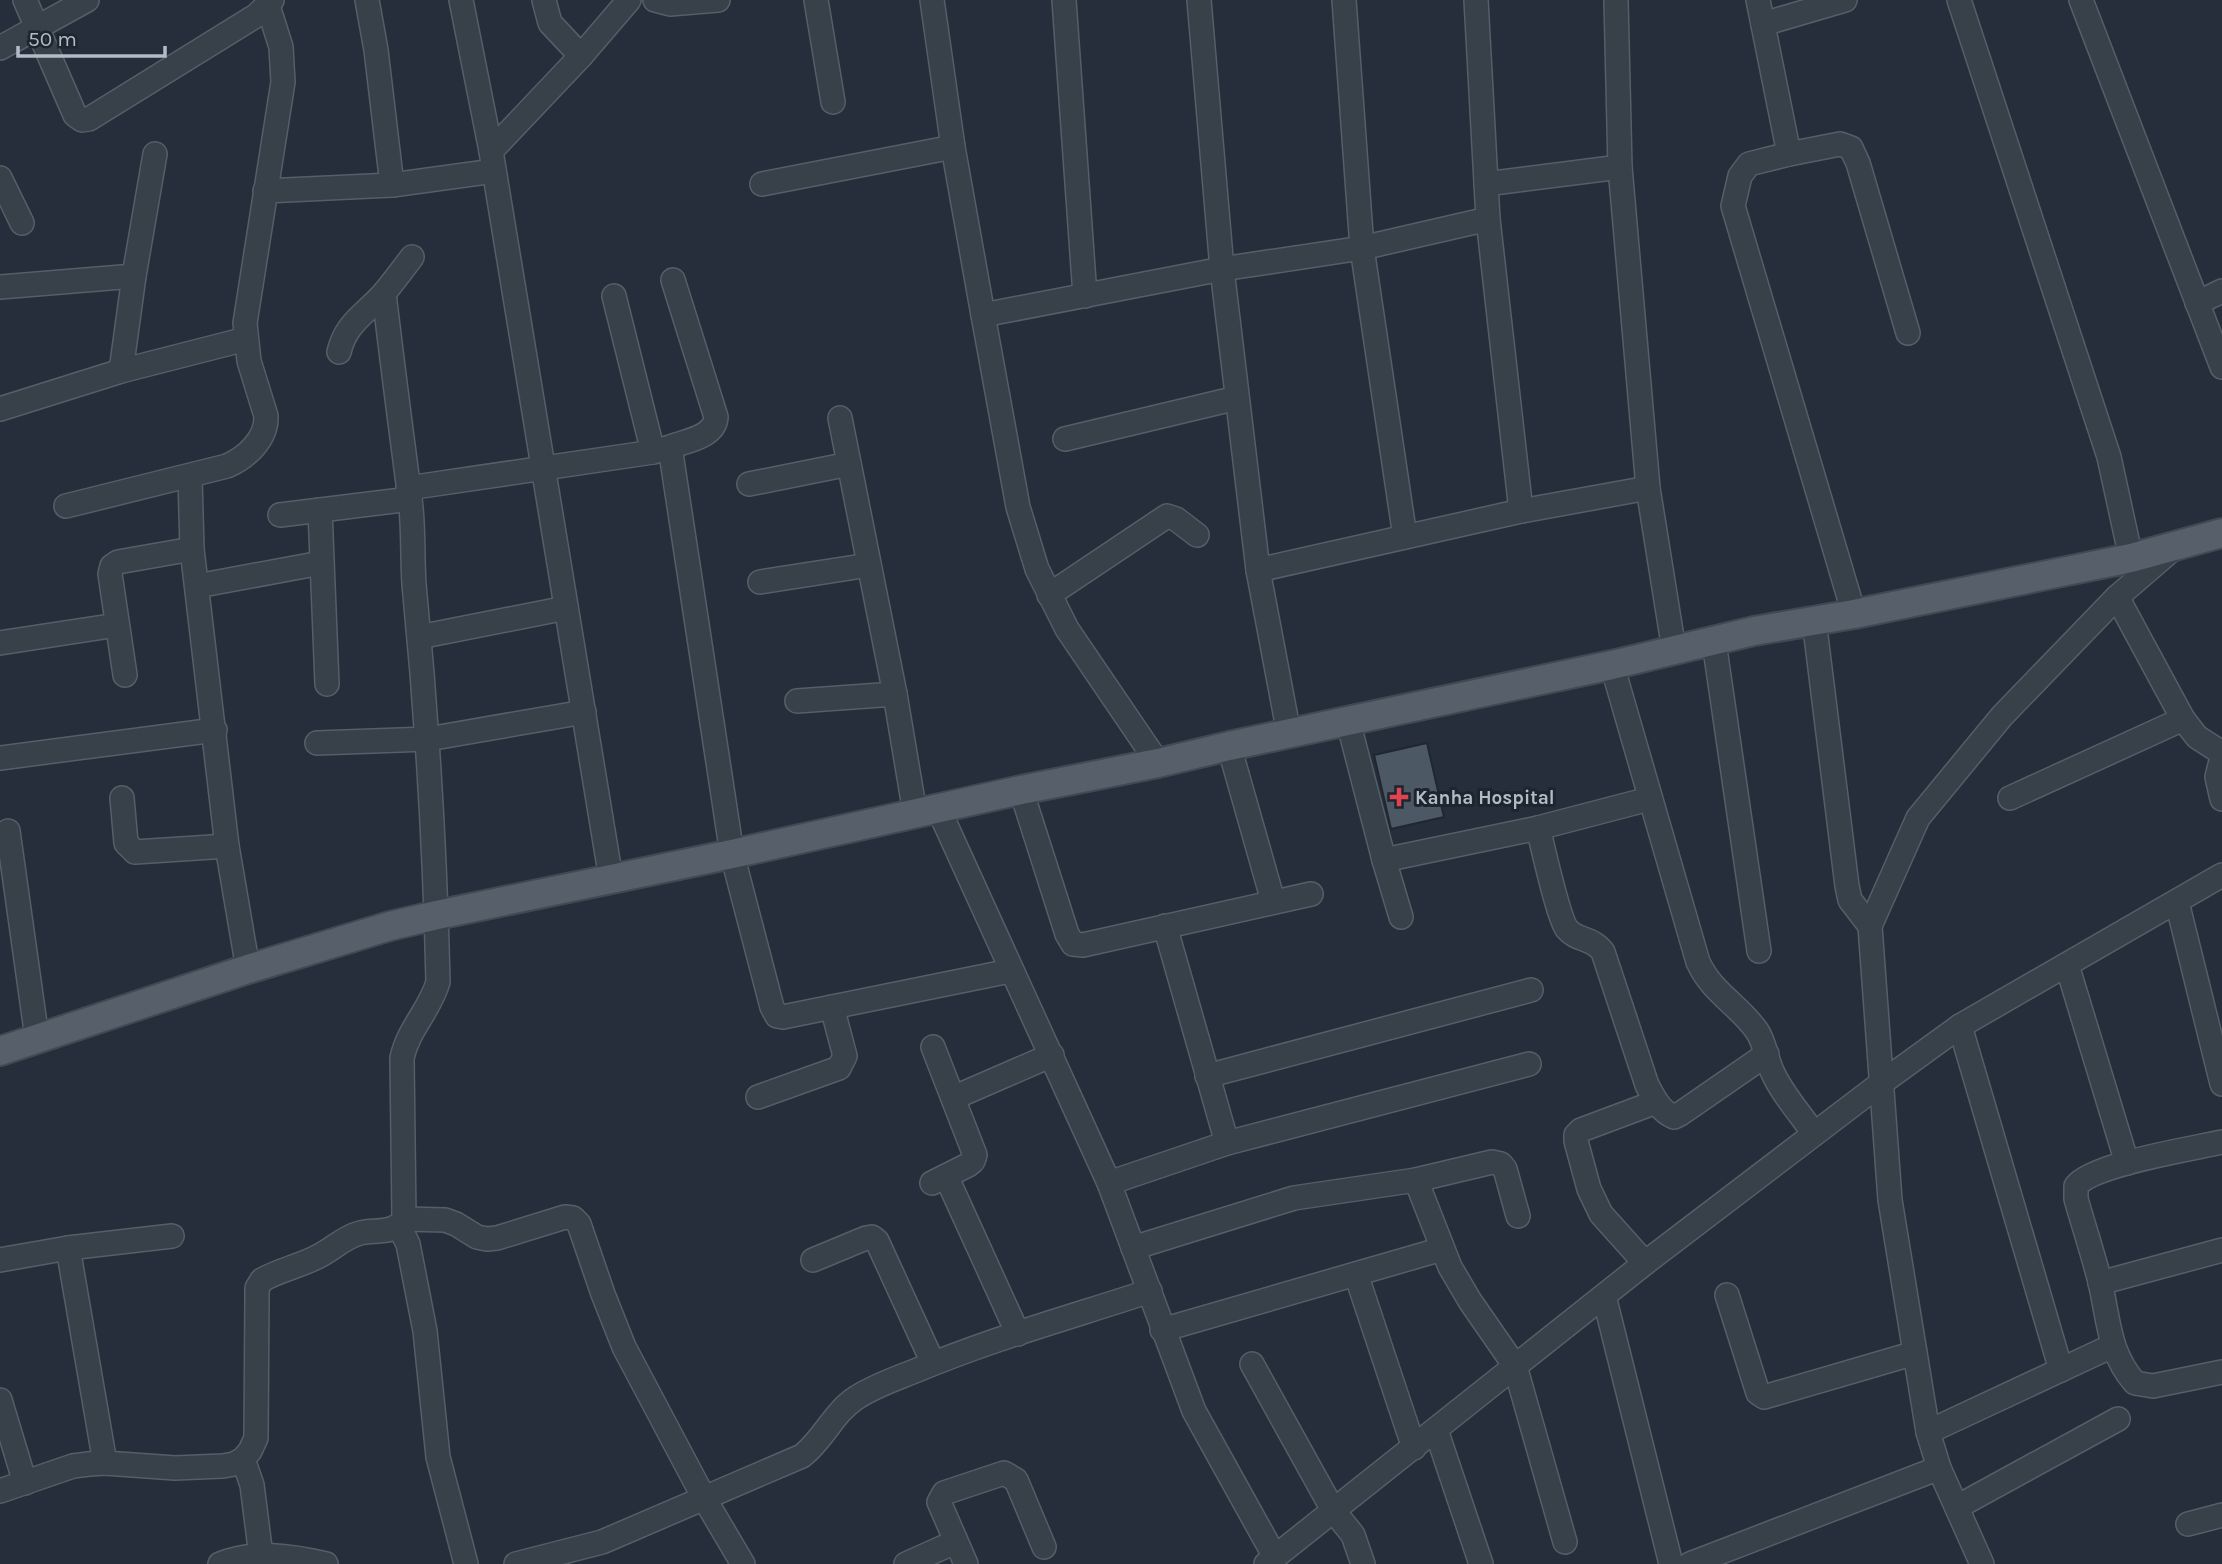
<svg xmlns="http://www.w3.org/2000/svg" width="2222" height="1564" font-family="Karla,sans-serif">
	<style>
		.building { fill: #4d5865; stroke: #1f2731; stroke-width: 2 }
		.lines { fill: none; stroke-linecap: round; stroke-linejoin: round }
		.minor-casing { stroke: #565e68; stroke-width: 26 }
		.major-casing { stroke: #414953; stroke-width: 32 }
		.minor { stroke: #38404a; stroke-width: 23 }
		.major { stroke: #565f6a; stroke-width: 28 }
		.health-dot { fill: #e0444e; stroke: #1d252f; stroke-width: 2.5 }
		.labels { text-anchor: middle; stroke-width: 6; stroke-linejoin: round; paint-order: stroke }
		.poi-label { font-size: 19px; font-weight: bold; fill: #b3bbc6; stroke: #1d252f; text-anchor: start }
	</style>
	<rect width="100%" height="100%" fill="#252e3a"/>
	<path class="building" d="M 1427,743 L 1444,817 L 1391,829 L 1374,755 Z"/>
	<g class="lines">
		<defs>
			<g id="minor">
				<path d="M 25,0 L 75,115 L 82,120 L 89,119 L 257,15 L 272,0"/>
				<path d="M 367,0 L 376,50 L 392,185"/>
				<path d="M 461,0 L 491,151 L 611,879"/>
				<path d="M 544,0 L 550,23 L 581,56"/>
				<path d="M 655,0 L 670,4 L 718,0"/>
				<path d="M 816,0 L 833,102"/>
				<path d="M 932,0 L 953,147 L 983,315 L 1222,269 L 1362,248 L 1488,219"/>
				<path d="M 1064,0 L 1085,296"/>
				<path d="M 1199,0 L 1222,269 L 1258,570 L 1289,734"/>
				<path d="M 1344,0 L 1362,248 L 1405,537"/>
				<path d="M 1476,0 L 1488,219 L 1521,511 L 1648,488"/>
				<path d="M 1616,0 L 1620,167 L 1648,488 L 1674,650"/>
				<path d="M 1758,0 L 1789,154 L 1749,164 L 1740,176 L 1733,206 L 1854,614"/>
				<path d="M 1959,0 L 2109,457 L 2131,558"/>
				<path d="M 2081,0 L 2222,367"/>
				<path d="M 1763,24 L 1845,0"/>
				<path d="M 0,48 L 87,0"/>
				<path d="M 491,151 L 581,56 L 629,0"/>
				<path d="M 1789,154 L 1840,144 L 1851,148 L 1858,163 L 1908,333"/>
				<path d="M 0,178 L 22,223"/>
				<path d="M 762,184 L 953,147"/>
				<path d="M 1486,184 L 1620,167"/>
				<path d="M 265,191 L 392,185 L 494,171"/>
				<path d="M 673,280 L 716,417 C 715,437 686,441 670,447 L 732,854 L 772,1007 L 777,1016 L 783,1017 L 1010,971"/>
				<path d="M 0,287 L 134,276"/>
				<path d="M 614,296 L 653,452 L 667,448"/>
				<path d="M 2197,303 L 2222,291"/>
				<path d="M 983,315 L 1018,507 L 1037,569 L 1067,629 L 1158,763"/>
				<path d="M 339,352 C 346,322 366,314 385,292 C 394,281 403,269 412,257"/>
				<path d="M 121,371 L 134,276 L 155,154"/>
				<path d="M 0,409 L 121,371 L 246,339"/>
				<path d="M 840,418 L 895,694 L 915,813"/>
				<path d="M 1065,439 L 1237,398"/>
				<path d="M 190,477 L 192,549 L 227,846 L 248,969"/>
				<path d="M 749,484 L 849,464"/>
				<path d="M 408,488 L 653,452"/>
				<path d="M 66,506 L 227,466 C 246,458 267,439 266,416 L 249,361 L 245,323 L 283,82 L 281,47 L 268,6"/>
				<path d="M 320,510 L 327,684"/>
				<path d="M 280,515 L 410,499"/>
				<path d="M 1258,570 L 1521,511"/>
				<path d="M 760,582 L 869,565"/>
				<path d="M 197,586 L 321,563"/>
				<path d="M 1049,595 L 1167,516 L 1176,519 L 1197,535"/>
				<path d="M 2117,597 L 2183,719 L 2197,737 L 2222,753"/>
				<path d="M 1814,620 L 1847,886 L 1850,900 L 1870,926"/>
				<path d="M 419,637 L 566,608"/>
				<path d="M 1714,642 L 1759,951"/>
				<path d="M 0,643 L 117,625"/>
				<path d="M 1612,665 L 1698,962 C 1712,993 1739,1005 1757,1031 C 1765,1043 1766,1058 1772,1071 C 1782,1094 1800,1113 1814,1134"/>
				<path d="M 125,675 L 110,574 L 112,566 L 118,562 L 192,549"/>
				<path d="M 797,701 L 895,694"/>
				<path d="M 1348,721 L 1384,860 L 1401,917"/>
				<path d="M 317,743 L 428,739 L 584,712"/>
				<path d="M 1229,746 L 1273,901"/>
				<path d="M 2222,757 L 2217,777 L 2222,799"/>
				<path d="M 0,758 L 215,730"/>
				<path d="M 1021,790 L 1067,934 L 1073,944 L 1083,945 L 1311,894"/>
				<path d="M 122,798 L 126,843 L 135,852 L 227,846"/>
				<path d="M 2010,798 L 2183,719"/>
				<path d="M 938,808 L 1109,1183 L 1194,1411 L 1275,1557"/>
				<path d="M 1538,828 C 1543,847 1558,917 1567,929 C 1577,941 1592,937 1603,952 L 1647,1085 C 1654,1098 1660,1111 1674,1117 L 1680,1114 L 1767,1054"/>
				<path d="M 8,831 L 37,1038"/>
				<path d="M 1384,860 L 1538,828 L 1649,799"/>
				<path d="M 2177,902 L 2222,1084"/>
				<path d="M 1165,926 L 1227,1143"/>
				<path d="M 2067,965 L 2127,1163"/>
				<path d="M 1960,1026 L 2061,1370"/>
				<path d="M 1207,1076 L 1531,990"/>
				<path d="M 758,1097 L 839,1068 L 845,1056 L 832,1007"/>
				<path d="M 953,1098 L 1052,1055"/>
				<path d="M 2222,1142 C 2191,1149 2093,1164 2076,1186 L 2076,1199 C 2084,1227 2093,1254 2100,1282 C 2109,1320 2108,1352 2135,1383 L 2153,1386 L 2222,1372"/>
				<path d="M 946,1176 L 1018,1334"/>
				<path d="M 1416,1180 L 1450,1267 L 1470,1301 L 1515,1366 L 1565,1542"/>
				<path d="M 932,1183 L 968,1165 L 973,1161 L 975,1155 L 933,1047"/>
				<path d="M 1109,1183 L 1227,1143 L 1529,1064"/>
				<path d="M 404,1219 L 445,1220 L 456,1224 L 477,1237 L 487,1239 L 497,1238 L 565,1217 L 573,1218 L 579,1224 L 603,1294 L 624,1347 L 704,1498 L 743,1564"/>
				<path d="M 399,1226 L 408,1244 L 425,1331 L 438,1457 L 466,1564"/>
				<path d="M 68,1248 L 105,1463"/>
				<path d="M 1133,1248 L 1294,1198 L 1416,1180 L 1492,1162 L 1501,1164 L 1505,1169 L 1518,1216"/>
				<path d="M 0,1260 L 68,1248 L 172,1236"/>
				<path d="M 813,1260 L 866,1238 L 872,1237 L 877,1241 L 933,1363"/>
				<path d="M 1645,1263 L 1601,1214 L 1589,1189 L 1576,1141 L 1576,1135 L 1581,1130 L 1656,1102"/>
				<path d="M 1356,1274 L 1414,1448"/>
				<path d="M 2100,1283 L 2222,1250"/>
				<path d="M 1727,1295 L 1758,1393 L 1764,1397 L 1915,1353"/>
				<path d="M 1604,1296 L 1671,1564"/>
				<path d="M 1162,1330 L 1442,1249"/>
				<path d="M 1252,1364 L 1333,1510 L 1353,1535 L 1363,1564"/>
				<path d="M 0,1400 L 25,1483"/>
				<path d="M 1436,1430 L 1481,1564"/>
				<path d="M 1928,1432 L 2112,1346"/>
				<path d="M 243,1459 L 252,1485 L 261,1556"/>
				<path d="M 0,1491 L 73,1466 L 89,1464 L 105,1463 L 175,1468 L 223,1466 L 234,1464 L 243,1459 L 250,1451 L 256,1438 L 257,1296 L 257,1288 L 262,1280 C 279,1270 300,1266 317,1257 C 332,1250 344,1237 360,1233 C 375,1229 394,1235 404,1219 L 402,1058 C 408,1029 430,1010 438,982 C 435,849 427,716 414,584 C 412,556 414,527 410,499 C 401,430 392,362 384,293"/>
				<path d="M 1957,1507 L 2118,1419"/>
				<path d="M 2188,1524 L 2222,1515"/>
				<path d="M 220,1564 C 253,1550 292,1556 326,1564"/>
				<path d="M 516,1564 L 602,1542 L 802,1456 C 824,1439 833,1413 856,1398 C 874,1386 895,1379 915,1371 C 991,1339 1071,1317 1150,1291"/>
				<path d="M 906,1564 L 955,1542"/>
				<path d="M 966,1564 L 939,1502 L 944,1493 L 1004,1473 L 1016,1480 L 1044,1547"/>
				<path d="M 1266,1564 L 1645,1263 L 1880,1084 L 1960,1026 L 2222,875"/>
				<path d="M 1690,1564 L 1939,1468"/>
				<path d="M 1982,1564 L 1939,1468 L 1928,1432 L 1890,1200 L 1870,926 L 1918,818 L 2002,716 L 2117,597 L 2175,547"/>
			</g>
			<path id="major" d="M 0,1051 L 248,969 L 390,926 L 437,915 L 732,854 L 1021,790 L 1158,763 L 1229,746 L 1612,665 L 1754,631 L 1854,614 L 2131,558 L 2222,533"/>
		</defs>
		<use href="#minor" class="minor-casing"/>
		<use href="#major" class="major-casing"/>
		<use href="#minor" class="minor"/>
		<use href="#major" class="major"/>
	</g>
	<path class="health-dot" d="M1395.5 786.5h7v7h7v7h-7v7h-7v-7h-7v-7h7z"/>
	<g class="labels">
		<g class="poi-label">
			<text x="1415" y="804">Kanha Hospital</text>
		</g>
	</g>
	<path d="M18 46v10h147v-10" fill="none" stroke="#b3bbc6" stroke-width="3.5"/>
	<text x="28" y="46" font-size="21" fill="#b3bbc6" stroke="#1d252f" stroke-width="5" paint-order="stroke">50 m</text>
</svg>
